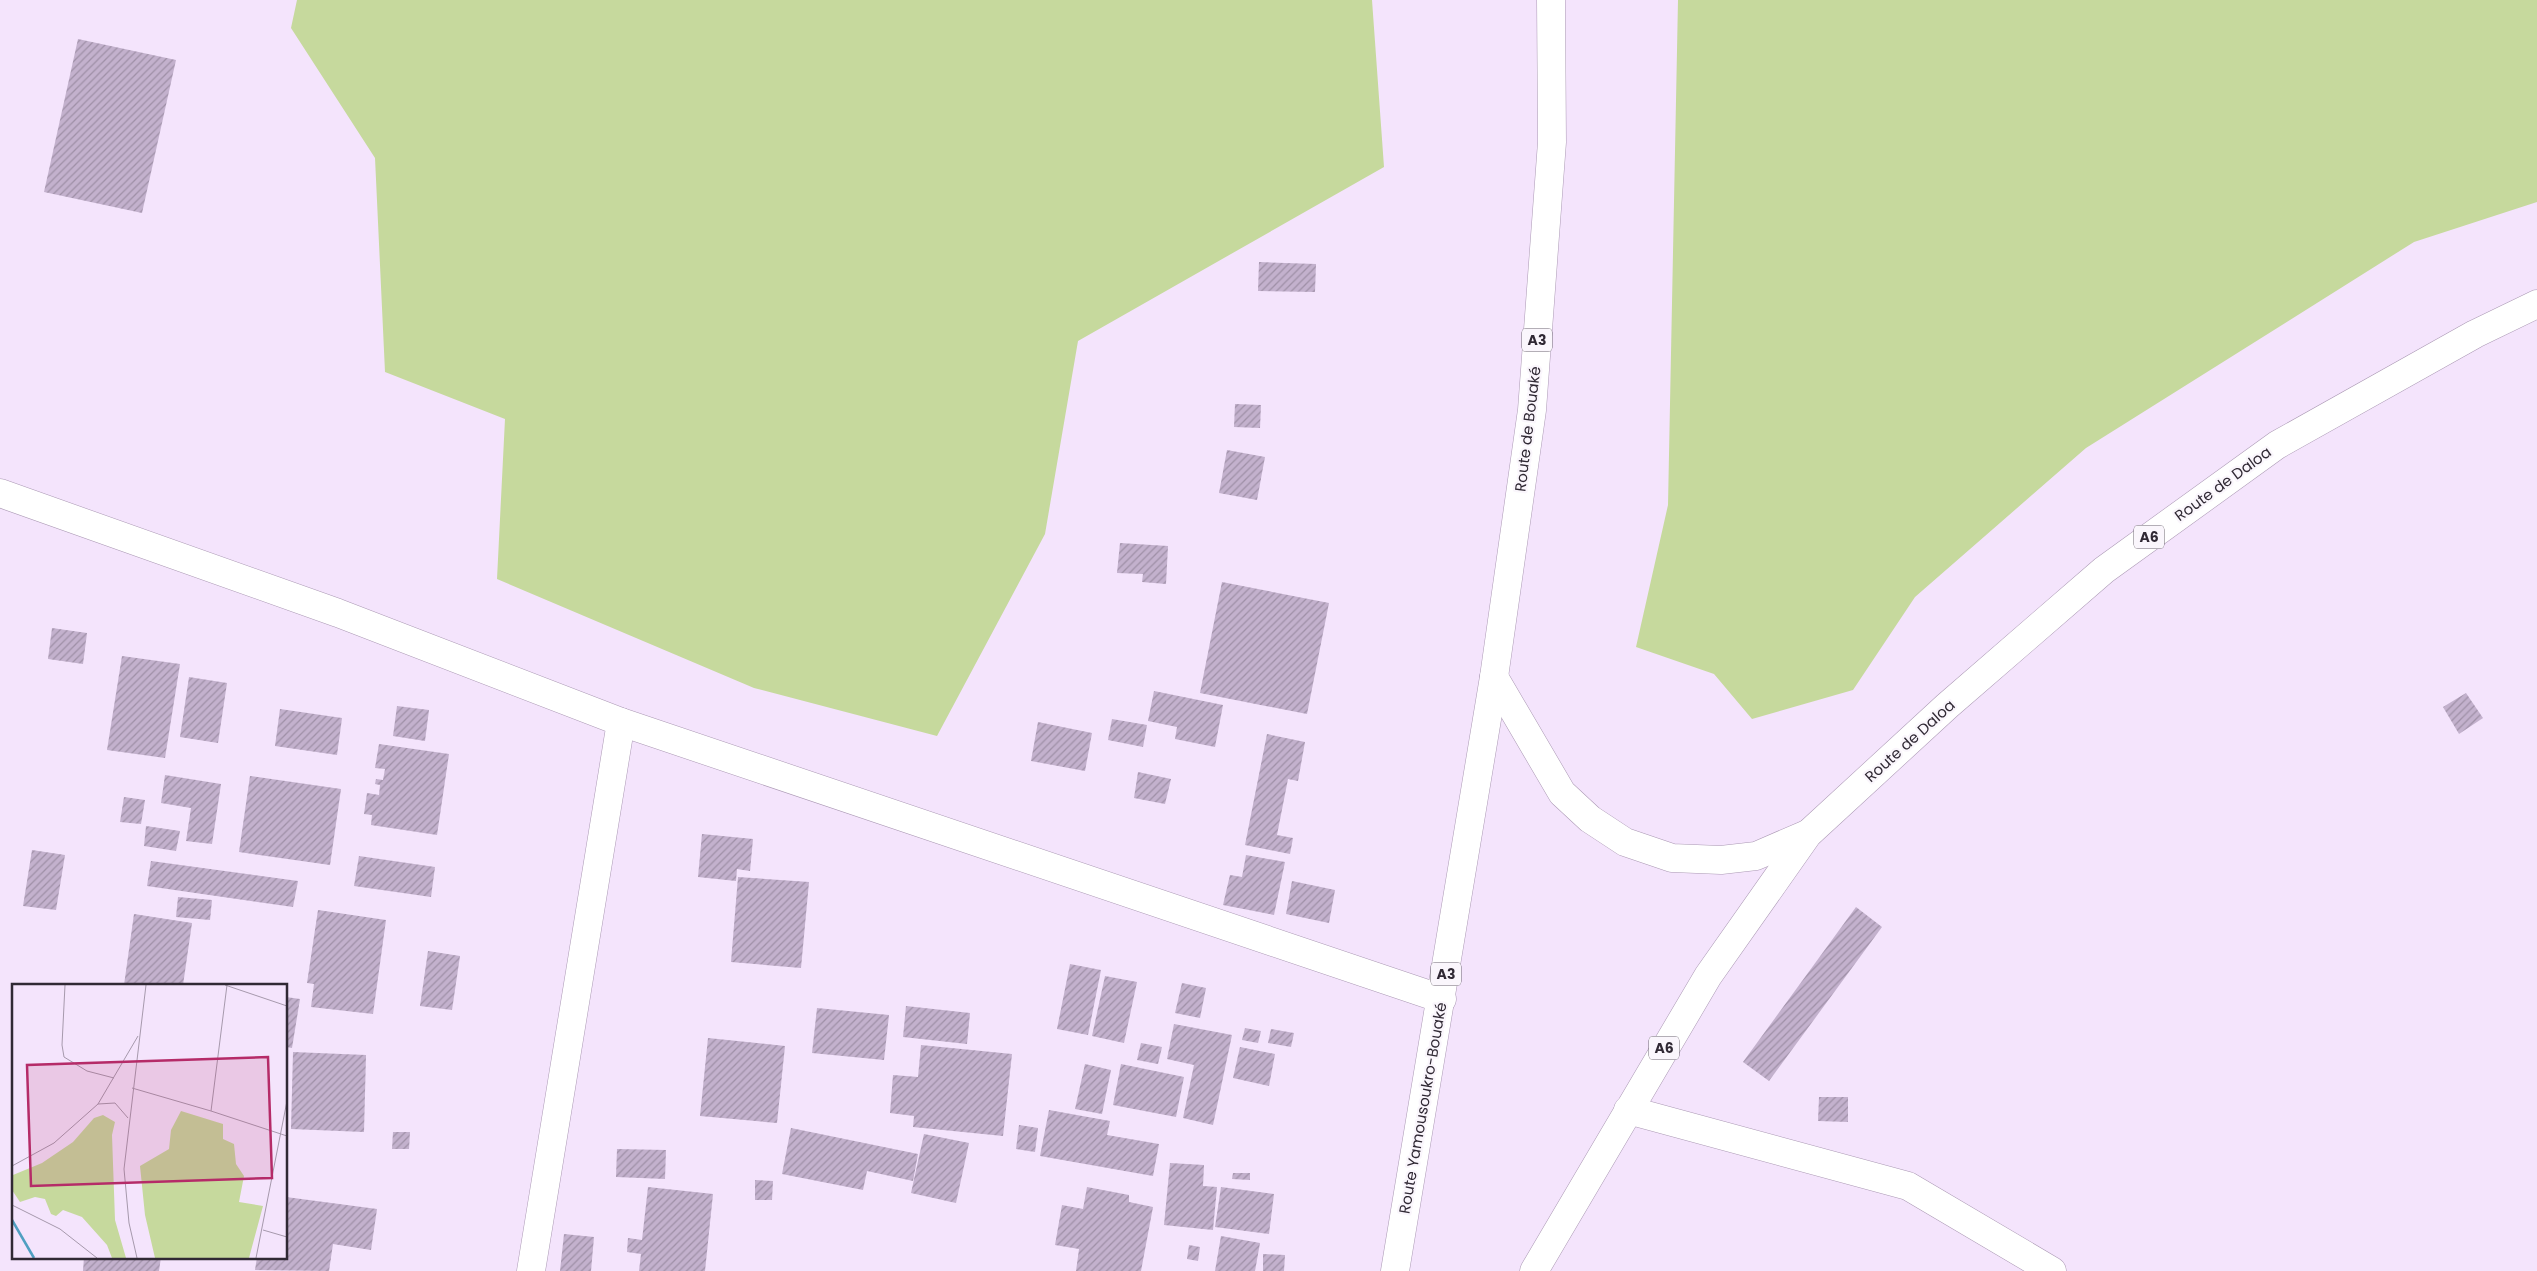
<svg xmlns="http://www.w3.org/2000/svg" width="2537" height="1271" font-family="Poppins,sans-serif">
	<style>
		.green { fill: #c6d99d }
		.building { fill: url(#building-hatch) }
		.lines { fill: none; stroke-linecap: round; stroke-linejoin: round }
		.minor-casing { stroke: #ab99b4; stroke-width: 29 }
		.highway-casing { stroke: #ab99b4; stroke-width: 29 }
		.minor { stroke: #fff; stroke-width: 28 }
		.highway { stroke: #fff; stroke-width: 28 }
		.labels { text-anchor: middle; stroke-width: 4.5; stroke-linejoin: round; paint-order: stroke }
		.shield { fill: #faf6fc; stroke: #6d6670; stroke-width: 1 }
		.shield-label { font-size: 14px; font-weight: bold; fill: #302934 }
		.street-label { font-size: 15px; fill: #302934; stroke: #faf6fc }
		.inset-river { fill: none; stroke: #4f9fc1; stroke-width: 2.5 }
		.inset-road { fill: none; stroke: #a699ac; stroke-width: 1 }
		.view { fill: #b52b68; fill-opacity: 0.15; stroke: #b52b68; stroke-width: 2.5 }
		.inset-edge { fill: none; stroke: #302934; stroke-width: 2.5 }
	</style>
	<defs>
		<pattern id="building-hatch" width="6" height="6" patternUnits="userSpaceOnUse" patternTransform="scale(1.25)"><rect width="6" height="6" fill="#c3b1cd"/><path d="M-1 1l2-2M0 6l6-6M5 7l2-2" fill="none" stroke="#9f90a7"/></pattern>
	</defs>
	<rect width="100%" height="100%" fill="#f4e4fc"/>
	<g class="green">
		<path d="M 297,0 L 1372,0 L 1384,167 L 1078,341 L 1045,534 L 937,736 L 754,688 L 497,579 L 505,419 L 385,372 L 375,158 L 291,28 Z"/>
		<path d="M 1678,0 L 2537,0 L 2537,202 L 2414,242 L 2086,448 L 1915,597 L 1853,690 L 1752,719 L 1714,674 L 1636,647 L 1668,505 Z"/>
	</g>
	<g class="building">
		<path d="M 78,39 L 176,60 L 142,213 L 44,192 Z"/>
		<path d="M 1259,262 L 1316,264 L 1315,292 L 1258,291 Z"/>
		<path d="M 1235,404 L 1261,405 L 1260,428 L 1234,427 Z"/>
		<path d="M 1227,450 L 1265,457 L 1257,500 L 1219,493 Z"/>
		<path d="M 1120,543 L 1168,546 L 1166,584 L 1142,582 L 1143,574 L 1117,573 Z"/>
		<path d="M 1222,582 L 1329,603 L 1307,714 L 1200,693 Z"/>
		<path d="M 52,628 L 87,633 L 83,664 L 48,659 Z"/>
		<path d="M 122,656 L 180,664 L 165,758 L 107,750 Z"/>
		<path d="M 189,677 L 227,683 L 218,743 L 180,737 Z"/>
		<path d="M 1154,691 L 1223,705 L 1215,747 L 1175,739 L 1177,727 L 1148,721 Z"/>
		<path d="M 2466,693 L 2483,718 L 2459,734 L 2443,707 Z"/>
		<path d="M 397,706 L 429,710 L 425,741 L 393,736 Z"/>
		<path d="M 280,709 L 342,718 L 337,755 L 275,746 Z"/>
		<path d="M 1112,719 L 1147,725 L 1143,747 L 1108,740 Z"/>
		<path d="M 1038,722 L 1092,733 L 1085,771 L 1031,761 Z"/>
		<path d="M 1267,734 L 1305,742 L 1298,781 L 1288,779 L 1277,835 L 1293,838 L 1290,854 L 1245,845 Z"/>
		<path d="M 379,744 L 449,754 L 437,835 L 371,825 L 372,815 L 364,814 L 367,793 L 379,795 L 380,785 L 375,784 L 376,779 L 383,780 L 385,769 L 375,768 Z"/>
		<path d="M 1138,772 L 1171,779 L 1165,804 L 1134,798 Z"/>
		<path d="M 165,775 L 221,784 L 212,844 L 186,841 L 191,808 L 161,803 Z"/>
		<path d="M 250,776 L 341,789 L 330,865 L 239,852 Z"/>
		<path d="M 124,797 L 145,800 L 141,824 L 120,822 Z"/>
		<path d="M 146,826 L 180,831 L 176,851 L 144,846 Z"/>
		<path d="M 702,834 L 753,839 L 750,871 L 737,869 L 736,881 L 698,877 Z"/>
		<path d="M 32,850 L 65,855 L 56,910 L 23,906 Z"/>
		<path d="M 1246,855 L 1285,862 L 1274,915 L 1223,905 L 1230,875 L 1242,877 Z"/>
		<path d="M 359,856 L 435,867 L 431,897 L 354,886 Z"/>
		<path d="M 151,861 L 298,881 L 293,907 L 147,886 Z"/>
		<path d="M 738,877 L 809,882 L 801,968 L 731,962 Z"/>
		<path d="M 1292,881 L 1335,890 L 1329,923 L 1286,914 Z"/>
		<path d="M 178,897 L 212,900 L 210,920 L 176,917 Z"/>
		<path d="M 1856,907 L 1882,927 L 1769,1081 L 1743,1062 Z"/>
		<path d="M 318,910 L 386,920 L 373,1014 L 311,1007 L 314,984 L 307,983 Z"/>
		<path d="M 134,914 L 192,923 L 183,985 L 124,985 Z"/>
		<path d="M 428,951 L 460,956 L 452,1010 L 420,1006 Z"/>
		<path d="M 1070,964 L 1101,970 L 1088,1035 L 1057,1029 Z"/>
		<path d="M 1105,976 L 1137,982 L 1124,1043 L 1092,1036 Z"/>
		<path d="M 1182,983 L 1206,988 L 1200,1018 L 1175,1013 Z"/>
		<path d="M 286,997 L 300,999 L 292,1048 L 286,1047 Z"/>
		<path d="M 906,1006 L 970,1013 L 967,1044 L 903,1037 Z"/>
		<path d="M 817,1008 L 889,1015 L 884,1060 L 812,1053 Z"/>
		<path d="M 1174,1024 L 1232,1035 L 1213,1125 L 1183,1118 L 1194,1065 L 1167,1059 Z"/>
		<path d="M 1245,1028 L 1261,1031 L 1258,1043 L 1242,1040 Z"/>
		<path d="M 1271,1029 L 1294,1033 L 1291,1047 L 1268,1043 Z"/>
		<path d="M 708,1038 L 785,1046 L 777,1123 L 700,1116 Z"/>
		<path d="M 1141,1043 L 1162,1047 L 1158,1064 L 1137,1060 Z"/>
		<path d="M 921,1045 L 1012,1054 L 1003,1136 L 913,1127 L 914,1116 L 890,1113 L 893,1075 L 918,1077 Z"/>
		<path d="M 1240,1047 L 1275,1054 L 1269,1086 L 1233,1078 Z"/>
		<path d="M 293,1052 L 366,1055 L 364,1132 L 291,1129 Z"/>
		<path d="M 1085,1064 L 1111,1070 L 1102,1114 L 1075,1109 Z"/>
		<path d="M 1121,1064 L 1184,1077 L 1176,1117 L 1113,1105 Z"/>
		<path d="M 1819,1097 L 1848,1097 L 1848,1122 L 1818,1121 Z"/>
		<path d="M 1049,1110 L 1110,1121 L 1107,1135 L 1159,1144 L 1153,1176 L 1040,1156 Z"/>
		<path d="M 1019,1125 L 1038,1128 L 1035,1152 L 1016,1149 Z"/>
		<path d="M 791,1128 L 918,1154 L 913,1181 L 867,1171 L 863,1190 L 782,1174 Z"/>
		<path d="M 393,1132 L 410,1132 L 409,1149 L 392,1149 Z"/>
		<path d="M 924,1134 L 969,1143 L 956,1203 L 911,1193 Z"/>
		<path d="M 617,1149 L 666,1150 L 665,1179 L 616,1177 Z"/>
		<path d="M 1170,1163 L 1204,1165 L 1203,1186 L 1217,1187 L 1213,1230 L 1164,1225 Z"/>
		<path d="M 1233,1173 L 1250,1173 L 1250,1180 L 1232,1179 Z"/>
		<path d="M 755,1180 L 773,1181 L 772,1200 L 755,1200 Z"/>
		<path d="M 648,1187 L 713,1194 L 705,1271 L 639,1271 L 641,1254 L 627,1252 L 628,1238 L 642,1240 Z"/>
		<path d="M 1087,1187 L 1129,1195 L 1129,1202 L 1153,1207 L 1141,1271 L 1076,1271 L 1079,1249 L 1055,1245 L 1062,1205 L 1083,1209 Z"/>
		<path d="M 1221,1187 L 1274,1194 L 1269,1234 L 1215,1227 Z"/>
		<path d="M 286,1197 L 377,1209 L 371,1250 L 333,1244 L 329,1271 L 255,1270 L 257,1257 L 286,1257 Z"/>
		<path d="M 564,1234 L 594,1237 L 591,1271 L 560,1271 Z"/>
		<path d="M 1221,1236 L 1260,1243 L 1255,1271 L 1215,1271 Z"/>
		<path d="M 1189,1245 L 1200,1247 L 1198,1261 L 1187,1259 Z"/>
		<path d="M 1263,1254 L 1285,1255 L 1284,1271 L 1263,1271 Z"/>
		<path d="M 84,1257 L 161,1257 L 159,1271 L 83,1271 Z"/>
	</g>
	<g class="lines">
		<defs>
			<g id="minor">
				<path d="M 0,493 L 338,613 L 621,722 L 531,1271"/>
				<path d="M 621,722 L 1442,999"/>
				<path d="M 1628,1110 L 1908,1186 L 2052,1271"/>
			</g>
			<g id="highway">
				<path d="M 1494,677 L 1562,793 L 1590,819 L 1625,842 L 1672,858 L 1721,860 L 1756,856 L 1807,834"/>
				<path d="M 1395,1271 L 1494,677 L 1532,410 L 1552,142 L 1551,0"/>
				<path d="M 1534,1271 L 1708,976 L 1808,834 L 1947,706 L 2104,570 L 2277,445 L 2475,334 L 2537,304"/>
			</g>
		</defs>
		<use href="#minor" class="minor-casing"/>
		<use href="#highway" class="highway-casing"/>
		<use href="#minor" class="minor"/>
		<use href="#highway" class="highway"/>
	</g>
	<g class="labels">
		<g class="shield">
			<rect x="1522" y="328.5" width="30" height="23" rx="4"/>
			<rect x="2134" y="525.5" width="30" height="23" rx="4"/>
			<rect x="1431" y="962.5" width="30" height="23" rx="4"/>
			<rect x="1649" y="1036.5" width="30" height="23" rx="4"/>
		</g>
		<g class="shield-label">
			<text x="1537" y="345">A3</text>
			<text x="2149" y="542">A6</text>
			<text x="1446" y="979">A3</text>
			<text x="1664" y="1053">A6</text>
		</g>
		<g class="street-label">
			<text transform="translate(1528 429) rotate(-83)" y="5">Route de Bouaké</text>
			<text transform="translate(2223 484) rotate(-36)" y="5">Route de Daloa</text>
			<text transform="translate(1910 741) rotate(-42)" y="5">Route de Daloa</text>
			<text transform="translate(1423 1108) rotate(-80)" y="5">Route Yamousoukro-Bouaké</text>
		</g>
	</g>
	<g transform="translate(12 984)">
		<rect width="275" height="275" fill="#f4e4fc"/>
		<path d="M 169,127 L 211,140 L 211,155 L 222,160 L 224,180 L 232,192 L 227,218 L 251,222 L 237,274 L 143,274 L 133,231 L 128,182 L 157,165 L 159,146 ZM 91,131 L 103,138 L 100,151 L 103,236 L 114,274 L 100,274 L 95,261 L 70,233 L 51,226 L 44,232 L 39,230 L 33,215 L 23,213 L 8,218 L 0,206 L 1,191 L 30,179 L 61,158 L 82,134 Z" fill="#c6d99d"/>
		<path class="inset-river" d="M 0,236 L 22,274"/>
		<path class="inset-road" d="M 53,1 L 50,61 L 52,73 L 75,87 L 102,94M 213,1 L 275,22M 215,1 L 199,127 L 275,152M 120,104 L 199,127M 86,120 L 103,119 L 116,134M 0,182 L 42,159 L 86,120 L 126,52M 0,221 L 48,245 L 85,274M 251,246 L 275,253M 125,274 L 117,239 L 112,185 L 134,1M 244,274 L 275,117"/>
		<path class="view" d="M 256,73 L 260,194 L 19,202 L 15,81 Z"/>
		<rect width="275" height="275" class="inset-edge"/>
	</g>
</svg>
